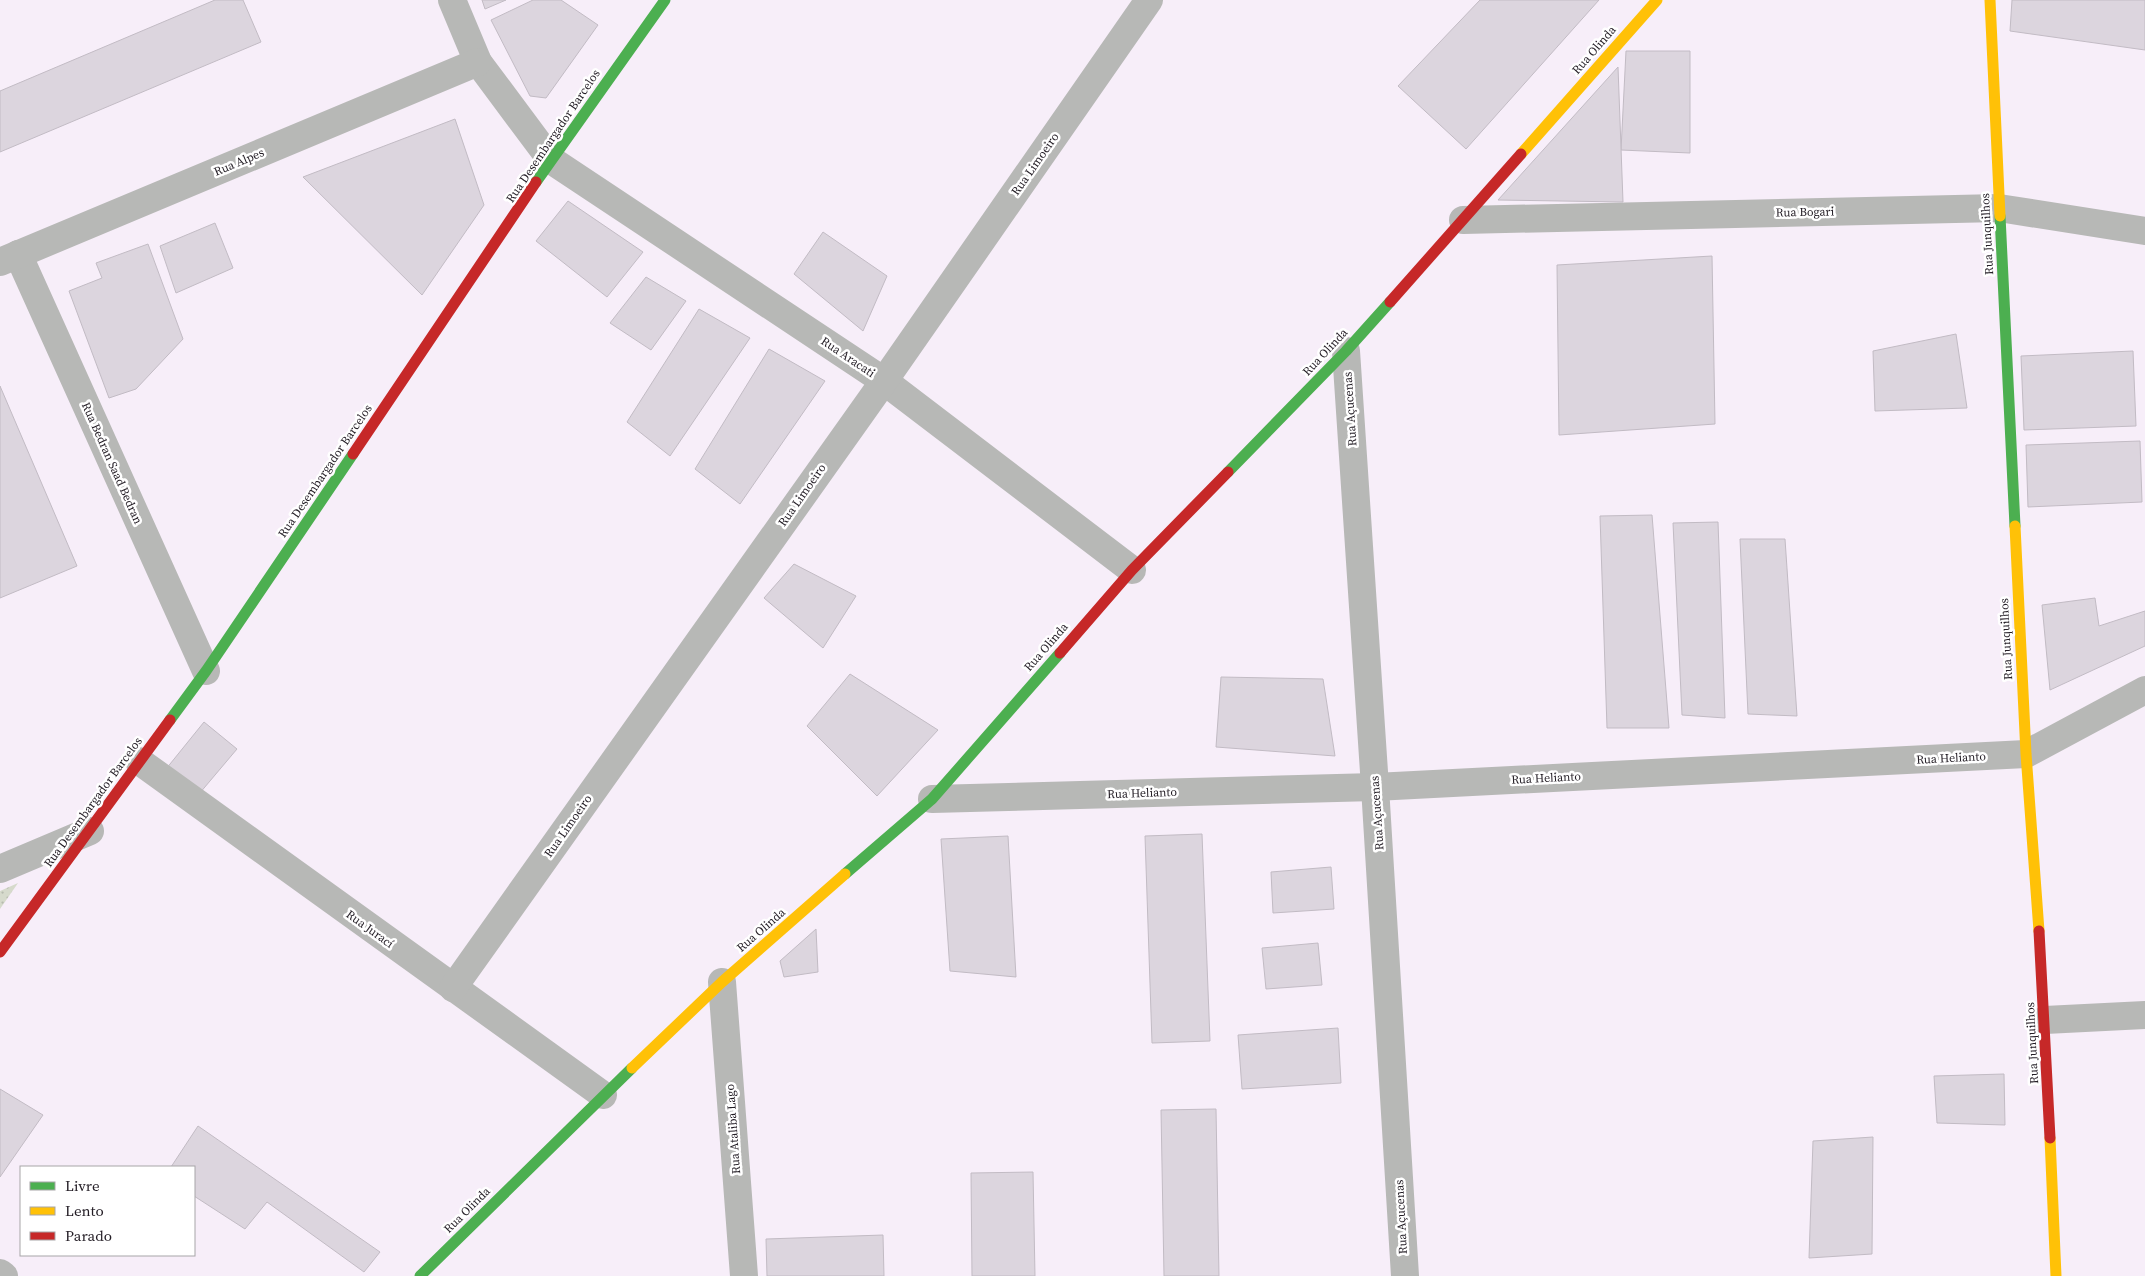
<svg xmlns="http://www.w3.org/2000/svg" width="2145" height="1276" font-family="'Source Serif 4',serif">
	<style>
		.park { fill: url(#park-dots) }
		.building { fill: #dcd5de; stroke: #c2bbc4 }
		.lines { fill: none; stroke-linecap: round; stroke-linejoin: round }
		.street { stroke: #b7b8b6; stroke-width: 28 }
		.fast { stroke: #4caf50; stroke-width: 11 }
		.slow { stroke: #ffc107; stroke-width: 11 }
		.jam { stroke: #c62828; stroke-width: 11 }
		.labels { text-anchor: middle; stroke-width: 5; stroke-linejoin: round; paint-order: stroke }
		.street-label { font-size: 12px; fill: #231d25; stroke: #fff }
	</style>
	<defs>
		<pattern id="park-dots" width="8" height="8" patternUnits="userSpaceOnUse" patternTransform="scale(1.25)"><rect width="8" height="8" fill="#d6dacc"/><path d="M2 2h.1M6 6h.1" fill="none" stroke="#b7bbaf" stroke-width="1.8" stroke-linecap="round"/></pattern>
	</defs>
	<rect width="100%" height="100%" fill="#f7eef9"/>
	<path class="park" d="M 18,883 L 0,909 L 0,891 Z"/>
	<g class="building">
		<path d="M 215,0 L 243,0 L 261,42 L 0,152 L 0,91 Z"/>
		<path d="M 482,0 L 506,0 L 485,9 Z"/>
		<path d="M 533,0 L 561,0 L 598,25 L 546,98 L 530,96 L 491,20 Z"/>
		<path d="M 1480,0 L 1599,0 L 1466,149 L 1398,86 Z"/>
		<path d="M 2012,0 L 2145,0 L 2145,50 L 2010,31 Z"/>
		<path d="M 1626,51 L 1690,51 L 1690,153 L 1621,150 Z"/>
		<path d="M 1618,67 L 1623,202 L 1498,200 Z"/>
		<path d="M 455,119 L 484,205 L 422,295 L 303,177 Z"/>
		<path d="M 568,201 L 643,252 L 607,297 L 536,241 Z"/>
		<path d="M 215,223 L 233,268 L 176,293 L 160,246 Z"/>
		<path d="M 823,232 L 887,276 L 863,331 L 794,274 Z"/>
		<path d="M 148,244 L 183,339 L 136,389 L 109,398 L 69,291 L 102,278 L 96,263 Z"/>
		<path d="M 1712,256 L 1715,424 L 1559,435 L 1557,265 Z"/>
		<path d="M 646,277 L 686,301 L 651,350 L 610,323 Z"/>
		<path d="M 699,309 L 750,338 L 670,456 L 627,422 Z"/>
		<path d="M 1956,334 L 1967,408 L 1875,411 L 1873,351 Z"/>
		<path d="M 769,349 L 825,381 L 740,504 L 695,469 Z"/>
		<path d="M 2133,351 L 2136,426 L 2024,430 L 2021,356 Z"/>
		<path d="M 0,386 L 77,566 L 0,598 Z"/>
		<path d="M 2140,441 L 2142,502 L 2028,507 L 2026,445 Z"/>
		<path d="M 1652,515 L 1669,728 L 1607,728 L 1600,516 Z"/>
		<path d="M 1718,522 L 1725,718 L 1682,715 L 1673,523 Z"/>
		<path d="M 1740,539 L 1785,539 L 1797,716 L 1748,714 Z"/>
		<path d="M 794,564 L 856,596 L 823,648 L 764,598 Z"/>
		<path d="M 2095,598 L 2099,626 L 2145,611 L 2145,646 L 2050,690 L 2042,605 Z"/>
		<path d="M 850,674 L 938,730 L 877,796 L 807,726 Z"/>
		<path d="M 1221,677 L 1323,679 L 1335,756 L 1216,747 Z"/>
		<path d="M 204,722 L 237,749 L 199,794 L 166,769 Z"/>
		<path d="M 1202,834 L 1210,1041 L 1152,1043 L 1145,836 Z"/>
		<path d="M 1008,836 L 1016,977 L 950,971 L 941,839 Z"/>
		<path d="M 1331,867 L 1334,909 L 1273,913 L 1271,872 Z"/>
		<path d="M 816,929 L 818,972 L 784,977 L 780,961 Z"/>
		<path d="M 1318,943 L 1322,985 L 1266,989 L 1262,948 Z"/>
		<path d="M 1338,1028 L 1341,1083 L 1242,1089 L 1238,1035 Z"/>
		<path d="M 2004,1074 L 2005,1125 L 1937,1123 L 1934,1076 Z"/>
		<path d="M 0,1089 L 43,1115 L 0,1177 Z"/>
		<path d="M 1216,1109 L 1219,1276 L 1164,1276 L 1161,1110 Z"/>
		<path d="M 198,1126 L 380,1252 L 364,1272 L 267,1202 L 245,1229 L 194,1196 L 194,1167 L 171,1167 Z"/>
		<path d="M 1873,1137 L 1872,1254 L 1809,1258 L 1813,1141 Z"/>
		<path d="M 1033,1172 L 1035,1276 L 972,1276 L 971,1173 Z"/>
		<path d="M 883,1235 L 884,1276 L 767,1276 L 766,1239 Z"/>
	</g>
	<g class="lines">
		<g class="street">
			<path d="M 452,0 L 478,62 L 551,160 L 884,381 L 1132,570"/>
			<path d="M 1463,220 L 1999,208 L 2145,231"/>
			<path d="M 18,254 L 206,671"/>
			<path d="M 0,262 L 478,62"/>
			<path d="M 1346,351 L 1375,787 L 1405,1276"/>
			<path d="M 139,761 L 603,1095"/>
			<path d="M 932,799 L 1375,787 L 2026,754 L 2145,690"/>
			<path d="M 0,869 L 90,831"/>
			<path d="M 722,982 L 744,1276"/>
			<path d="M 453,988 L 884,381 L 1149,0"/>
			<path d="M 2045,1020 L 2145,1015"/>
			<path d="M 0,1273 L 4,1276"/>
		</g>
		<g class="fast">
			<path d="M 536,182 L 665,0"/>
			<path d="M 2000,216 L 2015,526"/>
			<path d="M 1228,472 L 1346,351 L 1390,302"/>
			<path d="M 170,720 L 206,671 L 353,454"/>
			<path d="M 845,874 L 932,799 L 1060,653"/>
			<path d="M 420,1276 L 632,1068"/>
		</g>
		<g class="slow">
			<path d="M 1990,0 L 2000,216"/>
			<path d="M 1521,154 L 1657,0"/>
			<path d="M 2015,526 L 2026,754 L 2039,931"/>
			<path d="M 632,1068 L 722,982 L 845,874"/>
			<path d="M 2050,1138 L 2056,1276"/>
		</g>
		<g class="jam">
			<path d="M 1390,302 L 1521,154"/>
			<path d="M 353,454 L 536,182"/>
			<path d="M 1060,653 L 1132,570 L 1228,472"/>
			<path d="M 2039,931 L 2050,1138"/>
			<path d="M 0,952 L 170,720"/>
		</g>
	</g>
	<g class="labels">
		<g class="street-label">
			<text transform="translate(1594 50) rotate(-49)" y="4">Rua Olinda</text>
			<text transform="translate(553 136) rotate(-56)" y="4">Rua Desembargador Barcelos</text>
			<text transform="translate(239 162) rotate(-23)" y="4">Rua Alpes</text>
			<text transform="translate(1035 164) rotate(-55)" y="4">Rua Limoeiro</text>
			<text transform="translate(1805 212) rotate(-1)" y="4">Rua Bogari</text>
			<text transform="translate(1987 234) rotate(-93)" y="4">Rua Junquilhos</text>
			<text transform="translate(1325 352) rotate(-47)" y="4">Rua Olinda</text>
			<text transform="translate(848 357) rotate(34)" y="4">Rua Aracati</text>
			<text transform="translate(1350 409) rotate(-94)" y="4">Rua Açucenas</text>
			<text transform="translate(112 463) rotate(66)" y="4">Rua Bedran Saad Bedran</text>
			<text transform="translate(325 471) rotate(-56)" y="4">Rua Desembargador Barcelos</text>
			<text transform="translate(802 495) rotate(-55)" y="4">Rua Limoeiro</text>
			<text transform="translate(2006 639) rotate(-93)" y="4">Rua Junquilhos</text>
			<text transform="translate(1046 647) rotate(-49)" y="4">Rua Olinda</text>
			<text transform="translate(1951 758) rotate(-3)" y="4">Rua Helianto</text>
			<text transform="translate(1546 778) rotate(-3)" y="4">Rua Helianto</text>
			<text transform="translate(1142 793) rotate(-2)" y="4">Rua Helianto</text>
			<text transform="translate(93 802) rotate(-54)" y="4">Rua Desembargador Barcelos</text>
			<text transform="translate(1377 813) rotate(-94)" y="4">Rua Açucenas</text>
			<text transform="translate(568 826) rotate(-55)" y="4">Rua Limoeiro</text>
			<text transform="translate(370 929) rotate(36)" y="4">Rua Jurací</text>
			<text transform="translate(761 930) rotate(-41)" y="4">Rua Olinda</text>
			<text transform="translate(2032 1043) rotate(-93)" y="4">Rua Junquilhos</text>
			<text transform="translate(733 1129) rotate(-94)" y="4">Rua Ataliba Lago</text>
			<text transform="translate(467 1210) rotate(-45)" y="4">Rua Olinda</text>
			<text transform="translate(1401 1217) rotate(-93)" y="4">Rua Açucenas</text>
		</g>
	</g>
	<rect x="20" y="1166" width="175" height="90" fill="#ffffff" stroke="#a7a5a8"/>
	<rect x="30" y="1182" width="25" height="8" fill="#4caf50" stroke="#a7a5a8"/>
	<text x="65" y="1191" font-size="15" fill="#231d25">Livre</text>
	<rect x="30" y="1207" width="25" height="8" fill="#ffc107" stroke="#a7a5a8"/>
	<text x="65" y="1216" font-size="15" fill="#231d25">Lento</text>
	<rect x="30" y="1232" width="25" height="8" fill="#c62828" stroke="#a7a5a8"/>
	<text x="65" y="1241" font-size="15" fill="#231d25">Parado</text>
</svg>
